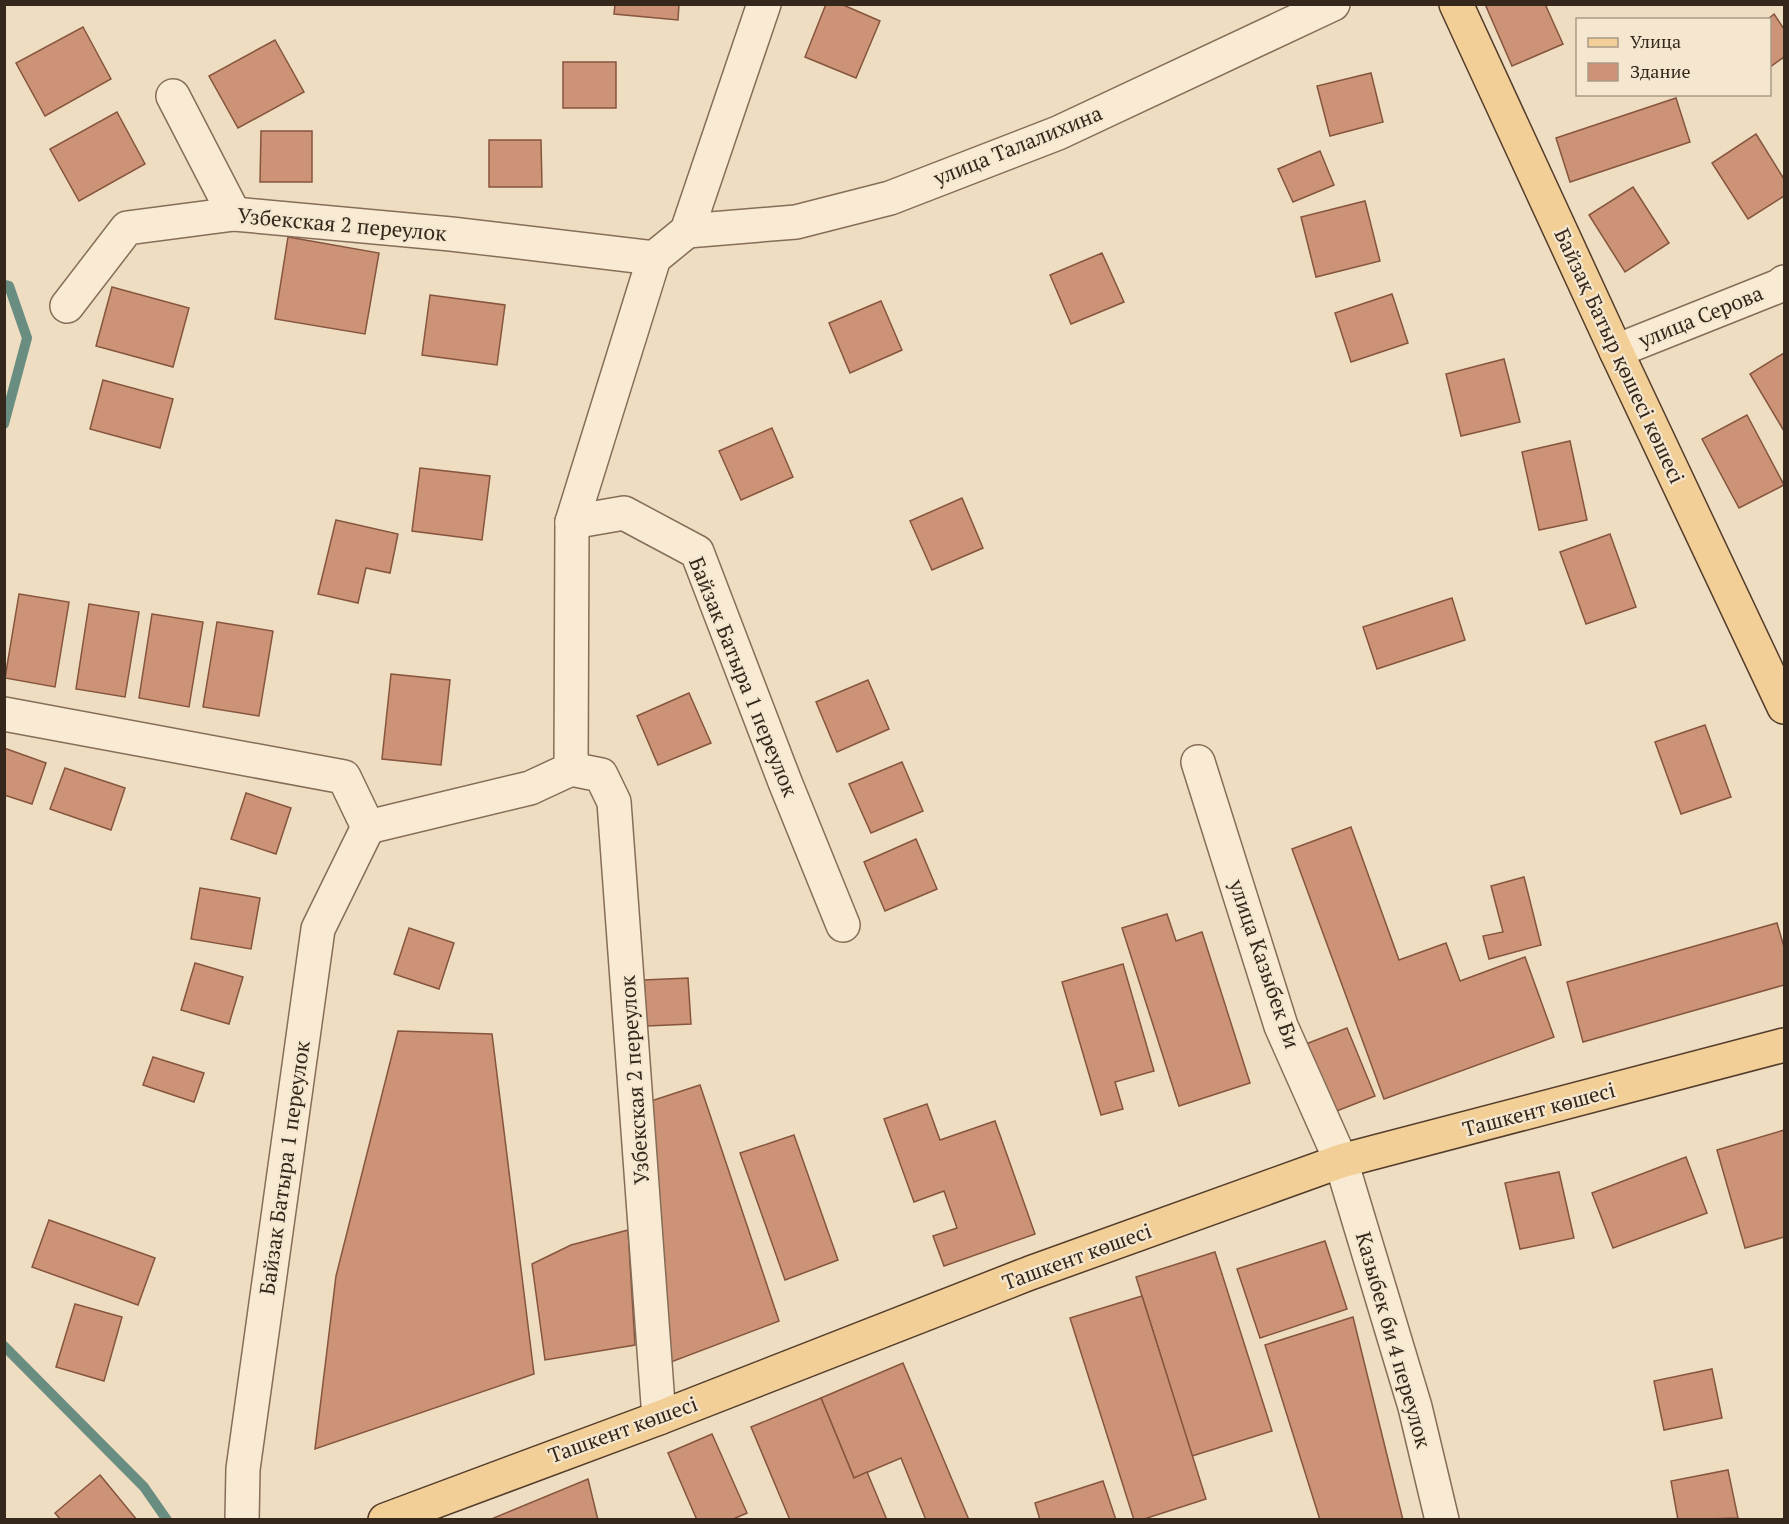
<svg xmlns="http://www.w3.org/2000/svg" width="1789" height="1524" font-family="'PT Serif',serif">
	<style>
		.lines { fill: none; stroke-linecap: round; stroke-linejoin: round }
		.stream { stroke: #6a8d82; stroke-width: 10 }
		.building { fill: #cc9376; stroke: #86553e; stroke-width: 1.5 }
		.minor-casing { stroke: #866d58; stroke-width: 36 }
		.major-casing { stroke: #543c2c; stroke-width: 36 }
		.minor { stroke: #f9ebd3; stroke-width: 33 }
		.major { stroke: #f2cf97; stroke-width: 33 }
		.labels { text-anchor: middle; stroke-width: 4.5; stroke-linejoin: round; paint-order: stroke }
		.street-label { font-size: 21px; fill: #36271c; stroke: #f5e7cf }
	</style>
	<rect width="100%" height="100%" fill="#eeddc0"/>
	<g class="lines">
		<g class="stream">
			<path d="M 4,285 L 9,286 L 27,338 L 4,424"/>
			<path d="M 4,1346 L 144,1487 L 167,1520"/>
		</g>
	</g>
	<g class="building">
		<path d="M 615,4 L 679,4 L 678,20 L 614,14 Z"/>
		<path d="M 826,4 L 841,4 L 880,21 L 856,78 L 805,57 Z"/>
		<path d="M 1485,4 L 1545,4 L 1563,44 L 1512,66 Z"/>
		<path d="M 1774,14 L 1784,29 L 1784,57 L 1770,67 L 1770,20 L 1767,20 Z"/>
		<path d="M 83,27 L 111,79 L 45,116 L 16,63 Z"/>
		<path d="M 275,40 L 304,92 L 238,128 L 209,76 Z"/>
		<rect x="563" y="62" width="53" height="46"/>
		<path d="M 1371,73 L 1383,122 L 1330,136 L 1317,86 Z"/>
		<path d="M 1676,98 L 1690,142 L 1570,182 L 1556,138 Z"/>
		<path d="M 117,112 L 145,164 L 79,201 L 50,149 Z"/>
		<path d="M 261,131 L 312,131 L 312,182 L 260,182 Z"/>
		<path d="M 1756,134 L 1784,179 L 1784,196 L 1748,219 L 1712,163 Z"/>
		<path d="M 489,140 L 541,140 L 542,187 L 489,187 Z"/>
		<path d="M 1320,151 L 1334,185 L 1293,202 L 1278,169 Z"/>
		<path d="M 1633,187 L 1669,243 L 1625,272 L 1589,215 Z"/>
		<path d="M 1365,201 L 1380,261 L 1316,277 L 1301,217 Z"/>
		<path d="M 288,237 L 379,253 L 365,334 L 275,319 Z"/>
		<path d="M 1102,253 L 1124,302 L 1071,324 L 1050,275 Z"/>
		<path d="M 112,287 L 189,308 L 173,367 L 96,346 Z"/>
		<path d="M 1392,294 L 1408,343 L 1351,362 L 1335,313 Z"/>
		<path d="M 430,295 L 505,305 L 497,365 L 422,355 Z"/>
		<path d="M 881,301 L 902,350 L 850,373 L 829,323 Z"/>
		<path d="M 1784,353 L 1784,431 L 1750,374 Z"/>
		<path d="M 1504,359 L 1520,422 L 1461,436 L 1446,374 Z"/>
		<path d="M 103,380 L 173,399 L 160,448 L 90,429 Z"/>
		<path d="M 1747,415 L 1784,485 L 1739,508 L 1702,439 Z"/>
		<path d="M 772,428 L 793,477 L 741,500 L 719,451 Z"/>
		<path d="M 1570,441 L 1587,520 L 1539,530 L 1522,452 Z"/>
		<path d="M 420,468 L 490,476 L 482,540 L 412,531 Z"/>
		<path d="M 962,498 L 983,548 L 932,570 L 910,521 Z"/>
		<path d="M 336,520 L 398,534 L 390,573 L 366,568 L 358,603 L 318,594 Z"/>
		<path d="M 1610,534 L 1636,607 L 1586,624 L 1560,552 Z"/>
		<path d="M 19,594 L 69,602 L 55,687 L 5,678 Z"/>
		<path d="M 1452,598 L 1465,640 L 1377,669 L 1363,627 Z"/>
		<path d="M 89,604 L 139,612 L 125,697 L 76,689 Z"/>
		<path d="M 152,614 L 203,622 L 189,707 L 139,698 Z"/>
		<path d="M 217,622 L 273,631 L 259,716 L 203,707 Z"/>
		<path d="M 391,674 L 450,680 L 441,765 L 382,759 Z"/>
		<path d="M 868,680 L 889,729 L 837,752 L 816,702 Z"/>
		<path d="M 689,693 L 711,743 L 658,765 L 637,716 Z"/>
		<path d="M 1705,725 L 1731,797 L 1681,814 L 1655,742 Z"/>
		<path d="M 4,748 L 46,763 L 32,804 L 4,795 Z"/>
		<path d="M 902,762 L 923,811 L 871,833 L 849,784 Z"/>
		<path d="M 65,768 L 125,788 L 111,830 L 50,809 Z"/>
		<path d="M 246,793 L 291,808 L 276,854 L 231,839 Z"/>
		<path d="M 1351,827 L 1399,960 L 1446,943 L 1460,981 L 1525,957 L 1554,1037 L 1384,1099 L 1292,849 Z"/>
		<path d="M 916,839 L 937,889 L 885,911 L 864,862 Z"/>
		<path d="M 1524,877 L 1541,945 L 1489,959 L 1483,936 L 1503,932 L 1491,886 Z"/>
		<path d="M 200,888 L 260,898 L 251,949 L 191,939 Z"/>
		<path d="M 1167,914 L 1176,941 L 1202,932 L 1250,1083 L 1179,1106 L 1122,928 Z"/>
		<path d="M 1777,923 L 1784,947 L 1784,985 L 1583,1042 L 1567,982 Z"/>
		<path d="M 409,928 L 454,943 L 439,989 L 394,974 Z"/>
		<path d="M 195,963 L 243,977 L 229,1024 L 181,1010 Z"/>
		<path d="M 1123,964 L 1154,1071 L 1115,1082 L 1123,1109 L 1101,1115 L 1062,982 Z"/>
		<path d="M 688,978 L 691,1024 L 647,1026 L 644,980 Z"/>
		<path d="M 1347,1028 L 1375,1096 L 1334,1112 L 1306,1044 Z"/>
		<path d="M 398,1031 L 492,1034 L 534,1374 L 315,1449 L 336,1276 Z"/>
		<path d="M 153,1057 L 204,1073 L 194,1102 L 143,1085 Z"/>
		<path d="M 700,1085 L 779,1321 L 671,1362 L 651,1101 Z"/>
		<path d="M 927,1104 L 940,1140 L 995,1121 L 1035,1234 L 944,1266 L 933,1236 L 957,1228 L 944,1191 L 914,1202 L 884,1119 Z"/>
		<path d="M 1784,1130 L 1784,1237 L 1745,1248 L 1717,1150 Z"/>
		<path d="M 794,1135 L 838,1260 L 785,1280 L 740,1153 Z"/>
		<path d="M 1686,1157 L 1707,1213 L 1613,1248 L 1592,1193 Z"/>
		<path d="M 1559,1172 L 1574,1238 L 1520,1249 L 1505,1183 Z"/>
		<path d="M 49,1220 L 155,1258 L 138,1305 L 32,1267 Z"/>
		<path d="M 628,1230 L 635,1345 L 545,1360 L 532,1264 L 571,1245 Z"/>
		<path d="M 1325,1241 L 1347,1309 L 1260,1338 L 1237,1269 Z"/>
		<path d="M 1215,1252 L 1272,1431 L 1192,1456 L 1136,1277 Z"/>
		<path d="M 1142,1296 L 1206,1499 L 1141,1520 L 1134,1520 L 1070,1318 Z"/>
		<path d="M 75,1304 L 122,1317 L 104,1381 L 56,1367 Z"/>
		<path d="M 1353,1317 L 1403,1520 L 1320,1520 L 1265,1345 Z"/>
		<path d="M 903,1363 L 969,1520 L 926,1520 L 901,1458 L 854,1478 L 821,1398 Z"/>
		<path d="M 1712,1369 L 1722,1418 L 1664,1430 L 1654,1381 Z"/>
		<path d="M 821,1398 L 854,1478 L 867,1472 L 887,1520 L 790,1520 L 751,1427 Z"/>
		<path d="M 712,1434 L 747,1513 L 731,1520 L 697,1520 L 668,1453 Z"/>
		<path d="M 1728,1470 L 1738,1518 L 1678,1520 L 1671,1481 Z"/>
		<path d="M 100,1475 L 137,1520 L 61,1520 L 55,1513 Z"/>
		<path d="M 588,1479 L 598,1520 L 489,1520 Z"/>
		<path d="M 1103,1481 L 1116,1520 L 1040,1520 L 1035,1503 Z"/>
	</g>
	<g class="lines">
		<defs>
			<g id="minor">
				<path d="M 173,96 L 234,214"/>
				<path d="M 687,231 L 796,222 L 890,198 L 1058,133 L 1333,4"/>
				<path d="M 67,306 L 127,228 L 234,214 L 451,234 L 654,258"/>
				<path d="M 1616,351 L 1779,286 L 1784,282"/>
				<path d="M 572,522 L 624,513 L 697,552 L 785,782 L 843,925"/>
				<path d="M 4,714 L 344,777 L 368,827 L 318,929 L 243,1469 L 242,1520"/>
				<path d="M 1198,762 L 1281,1026 L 1341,1161 L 1415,1407 L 1442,1520"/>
				<path d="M 571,769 L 601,775 L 614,802 L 659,1418"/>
				<path d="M 368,827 L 530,788 L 571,769 L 572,522 L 654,258 L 687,231 L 764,4"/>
			</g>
			<g id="major">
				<path d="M 1456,4 L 1616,351 L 1784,707"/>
				<path d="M 385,1520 L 659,1418 L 1030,1273 L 1341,1161 L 1784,1045"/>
			</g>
		</defs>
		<use href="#minor" class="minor-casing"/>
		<use href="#major" class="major-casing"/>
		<use href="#minor" class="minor"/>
		<use href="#major" class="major"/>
	</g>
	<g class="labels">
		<g class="street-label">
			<text transform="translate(1018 146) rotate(-22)" y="7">улица Талалихина</text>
			<text transform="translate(342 225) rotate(5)" y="7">Узбекская 2 переулок</text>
			<text transform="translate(1701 317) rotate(-22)" y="7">улица Серова</text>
			<text transform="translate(1619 356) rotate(65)" y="7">Байзақ Батыр қөшесі көшесі</text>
			<text transform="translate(743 677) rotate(68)" y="7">Байзак Батыра 1 переулок</text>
			<text transform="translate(1264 964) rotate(71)" y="7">улица Казыбек Би</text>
			<text transform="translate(635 1080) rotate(-94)" y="7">Узбекская 2 переулок</text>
			<text transform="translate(1539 1110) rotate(-15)" y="7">Ташкент көшесі</text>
			<text transform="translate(285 1168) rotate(-82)" y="7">Байзак Батыра 1 переулок</text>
			<text transform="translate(1077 1257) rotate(-20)" y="7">Ташкент көшесі</text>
			<text transform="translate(1393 1340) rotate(74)" y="7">Казыбек би 4 переулок</text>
			<text transform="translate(623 1430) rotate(-20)" y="7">Ташкент көшесі</text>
		</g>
	</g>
	<rect width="1789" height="1524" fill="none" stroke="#36271c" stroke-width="12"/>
	<rect x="1576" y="18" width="195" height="78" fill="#f5e7cf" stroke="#a99a87" stroke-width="1.5"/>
	<rect x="1588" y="38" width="30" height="9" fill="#f2cf97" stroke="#a99a87" stroke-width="1.5"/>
	<text x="1630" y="48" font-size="18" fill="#36271c">Улица</text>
	<rect x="1588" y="63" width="30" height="18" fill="#cc9376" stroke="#a99a87" stroke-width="1.5"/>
	<text x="1630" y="78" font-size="18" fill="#36271c">Здание</text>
</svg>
